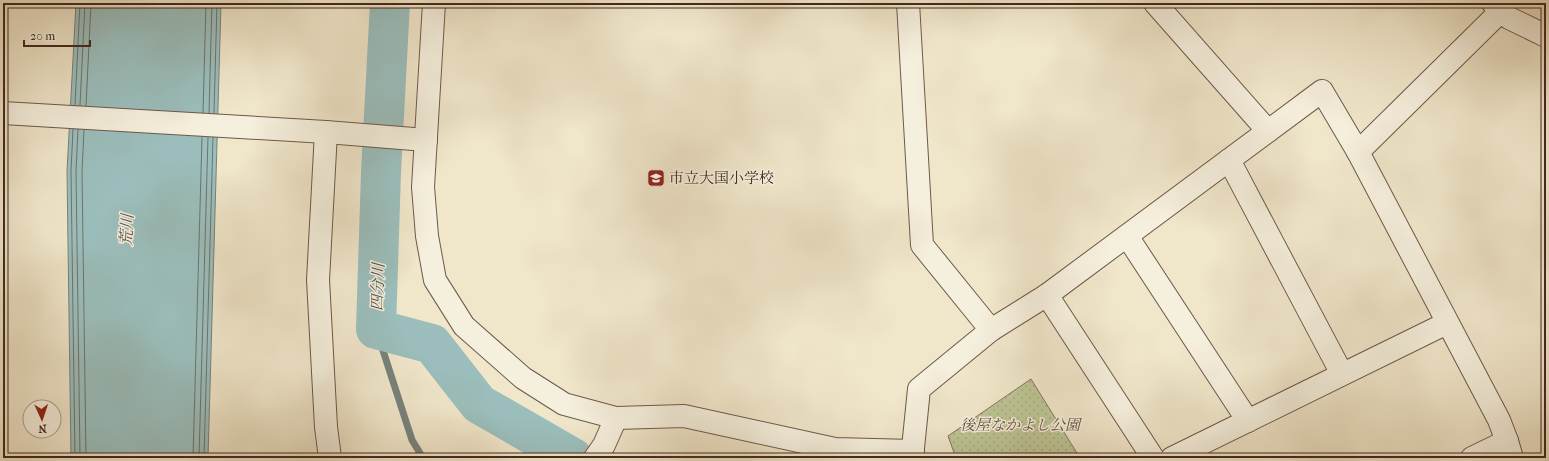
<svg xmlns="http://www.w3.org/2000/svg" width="1549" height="461" font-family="'IM FELL French Canon','Noto Serif JP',serif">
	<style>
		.park { fill: url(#park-dots); stroke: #807659 }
		.water { fill: #9bbebc; stroke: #77827d }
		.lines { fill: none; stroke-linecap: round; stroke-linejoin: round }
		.shore { stroke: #6e736d; stroke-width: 1 }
		.stream { stroke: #77827d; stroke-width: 7 }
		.river { stroke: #9bbebc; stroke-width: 40 }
		.minor-casing { stroke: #6e5849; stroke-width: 24 }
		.path { stroke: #42281e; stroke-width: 2.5; stroke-dasharray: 1 2; stroke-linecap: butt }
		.minor { stroke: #f5efdd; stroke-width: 22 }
		.labels { text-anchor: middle; stroke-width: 3; stroke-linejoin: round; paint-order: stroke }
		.poi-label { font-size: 15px; fill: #42281e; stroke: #f5efdd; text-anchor: start }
		.park-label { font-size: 15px; font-style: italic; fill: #614f3c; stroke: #f5efdd }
		.water-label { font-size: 16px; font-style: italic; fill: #584e46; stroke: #f5efdd }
	</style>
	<defs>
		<pattern id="park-dots" width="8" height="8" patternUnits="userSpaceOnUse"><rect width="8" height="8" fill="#bdc494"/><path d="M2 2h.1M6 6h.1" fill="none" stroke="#a4a87f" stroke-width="1.8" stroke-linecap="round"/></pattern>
	</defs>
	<rect width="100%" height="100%" fill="#f0e6ca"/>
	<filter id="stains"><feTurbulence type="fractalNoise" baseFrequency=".005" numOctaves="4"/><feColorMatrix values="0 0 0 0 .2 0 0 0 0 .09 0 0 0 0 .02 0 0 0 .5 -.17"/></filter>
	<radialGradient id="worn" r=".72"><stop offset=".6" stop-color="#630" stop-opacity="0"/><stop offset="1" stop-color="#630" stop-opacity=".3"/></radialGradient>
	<path class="park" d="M 1031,379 L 1080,458 L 956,458 L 948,436 Z"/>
	<path class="water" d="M 76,3 L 221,3 L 208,458 L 71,458 L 67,171 Z"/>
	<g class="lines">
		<g class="shore">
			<path d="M 75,105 L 80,3"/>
			<path d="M 80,105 L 85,3"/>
			<path d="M 86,106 L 91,3"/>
			<path d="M 203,113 L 206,3"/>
			<path d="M 209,113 L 212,3"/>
			<path d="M 214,113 L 217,3"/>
			<path d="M 73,129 L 71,171 L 75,458"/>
			<path d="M 78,129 L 76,171 L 80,458"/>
			<path d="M 84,130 L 82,171 L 86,458"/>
			<path d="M 193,458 L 202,137"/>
			<path d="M 199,458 L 208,137"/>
			<path d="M 204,458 L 213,137"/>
		</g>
		<path class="stream" d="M 376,329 L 412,440 L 423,458"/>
		<path class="river" d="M 390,3 L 381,172 L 376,329 L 432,344 L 479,404 L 573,458"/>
		<defs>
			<g id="minor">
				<path d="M 434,3 L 423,187 L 427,236 L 435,280 L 464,326 L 523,378 L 564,404 L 616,418 L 604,445 L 595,458"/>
				<path d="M 908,3 L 922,245 L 991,330"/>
				<path d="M 1155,3 L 1268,131"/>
				<path d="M 1493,3 L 1509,18 L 1546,36"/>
				<path d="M 3,113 L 326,132 L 426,140"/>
				<path d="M 326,132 L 318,280 L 326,427 L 330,458"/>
				<path d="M 1358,152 L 1501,11"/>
				<path d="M 1229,160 L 1342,374"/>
				<path d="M 1127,236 L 1248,421"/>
				<path d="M 1047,295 L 1153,458"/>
				<path d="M 616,418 L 684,416 L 835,449 L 913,451"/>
				<path d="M 912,458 L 919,389 L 991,330 L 1047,295 L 1322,91 L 1358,152 L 1499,420 L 1507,441 L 1512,458"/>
				<path d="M 1172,458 L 1447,323"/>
				<path d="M 1472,458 L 1507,441"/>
			</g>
		</defs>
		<use href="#minor" class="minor-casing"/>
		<g class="path">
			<path d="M 3,44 L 4,3"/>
			<path d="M 3,367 L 6,458"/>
		</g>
		<use href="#minor" class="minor"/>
	</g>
	<defs>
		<symbol id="school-square" viewBox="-11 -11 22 22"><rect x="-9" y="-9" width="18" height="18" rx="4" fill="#8f2418" stroke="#f5efdd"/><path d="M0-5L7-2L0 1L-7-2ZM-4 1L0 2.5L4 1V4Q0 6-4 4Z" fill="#fff"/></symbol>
	</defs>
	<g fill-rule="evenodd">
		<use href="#school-square" x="646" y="168" width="20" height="20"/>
	</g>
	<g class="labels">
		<g class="poi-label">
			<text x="669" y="183">市立大国小学校</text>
		</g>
		<g class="park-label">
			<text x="1020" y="430">後屋なかよし公園</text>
		</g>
		<g class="water-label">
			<text transform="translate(126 230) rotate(-87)" y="6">荒川</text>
			<text transform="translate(377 287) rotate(-88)" y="6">四分川</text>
		</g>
	</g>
	<rect width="1549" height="461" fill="none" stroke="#f0e6ca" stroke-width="16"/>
	<rect x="4" y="4" width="1541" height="453" fill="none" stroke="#42281e" stroke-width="2"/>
	<rect x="8" y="8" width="1533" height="445" fill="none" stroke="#42281e"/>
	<g transform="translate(42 419) rotate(177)"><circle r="19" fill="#f5efdd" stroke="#ad9f91"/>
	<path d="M0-3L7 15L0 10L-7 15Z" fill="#8f2418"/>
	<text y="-6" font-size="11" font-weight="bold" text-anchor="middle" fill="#42281e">N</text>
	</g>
	<path d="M24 40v6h66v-6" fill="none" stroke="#42281e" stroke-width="2"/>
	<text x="30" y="40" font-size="12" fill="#42281e" stroke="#f5efdd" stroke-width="3" paint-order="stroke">20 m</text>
	<rect width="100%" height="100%" filter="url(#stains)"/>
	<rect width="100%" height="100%" fill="url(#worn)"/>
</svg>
